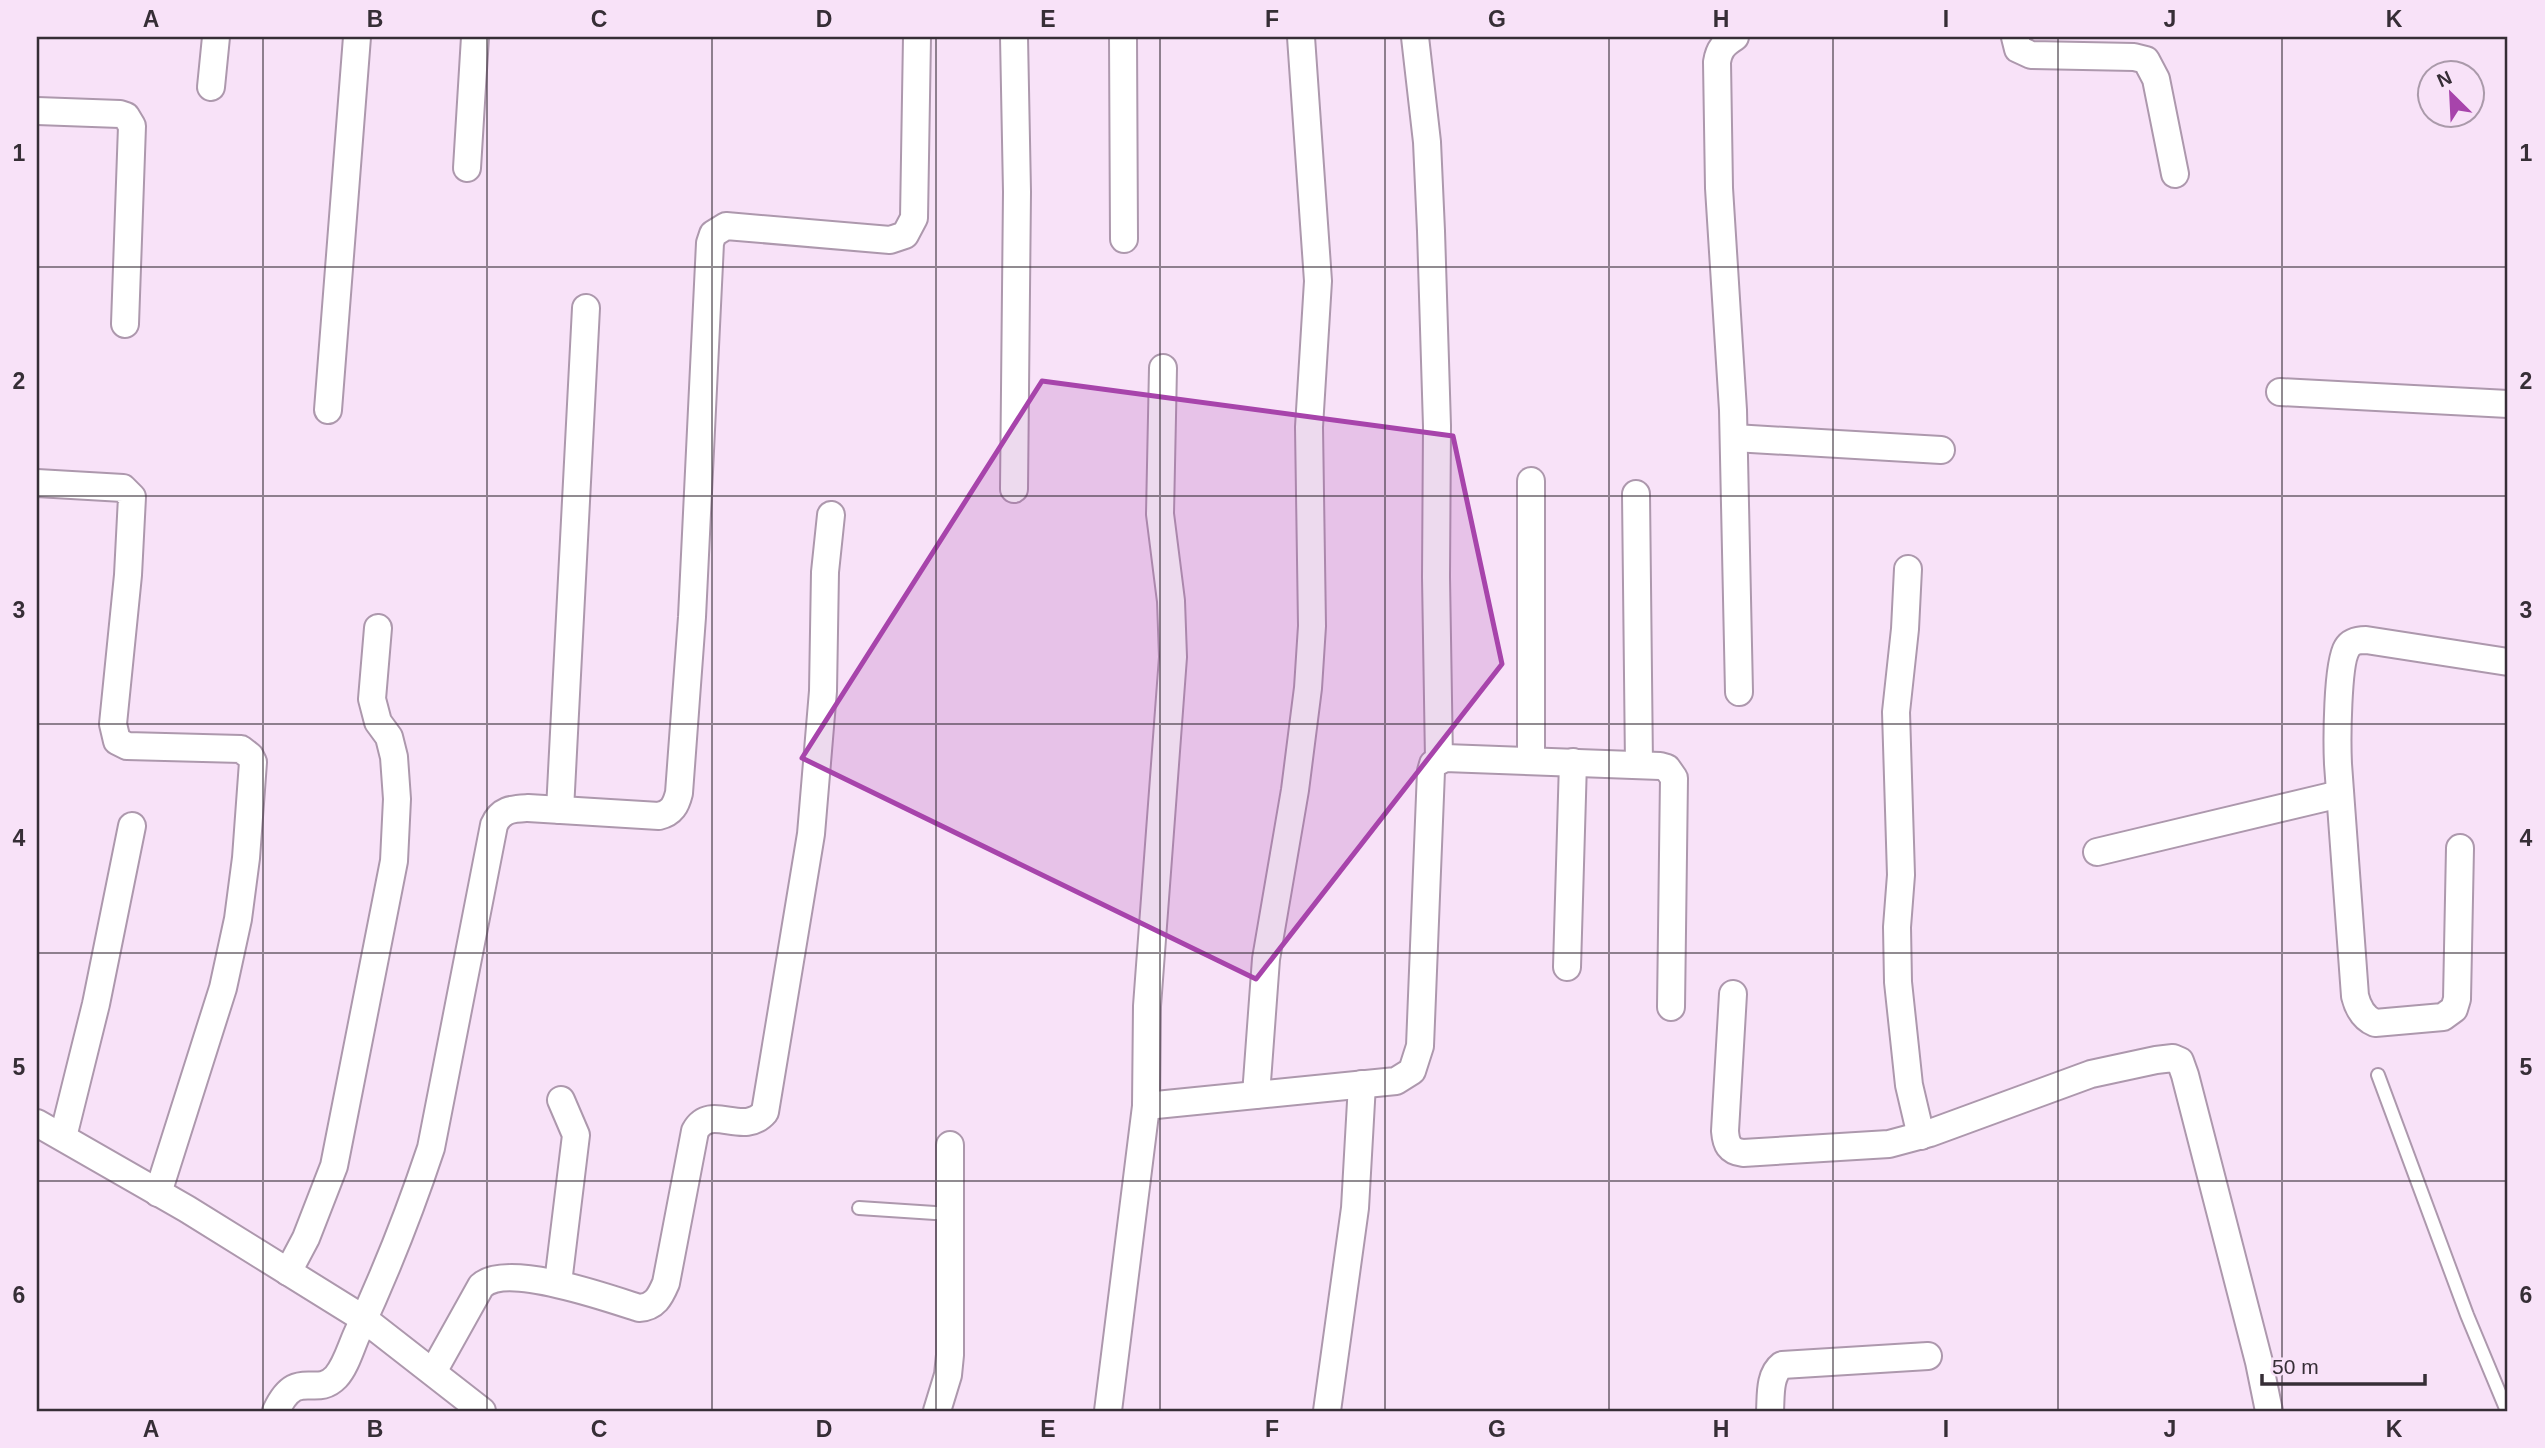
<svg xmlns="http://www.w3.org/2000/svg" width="2545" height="1448" font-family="Arial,sans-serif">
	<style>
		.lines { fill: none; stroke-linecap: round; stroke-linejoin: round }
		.service-casing { stroke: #ad98ad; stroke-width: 16 }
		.minor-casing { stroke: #ad98ad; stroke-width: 30 }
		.service { stroke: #fff; stroke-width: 12 }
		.minor { stroke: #fff; stroke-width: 26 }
		.marked { fill: #a744ab; fill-opacity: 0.2; stroke: #a744ab; stroke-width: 5; stroke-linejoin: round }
		.grid { fill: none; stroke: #362e36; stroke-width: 2; stroke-opacity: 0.55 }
		.neatline { fill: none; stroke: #362e36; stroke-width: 2.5 }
		.grid-label { font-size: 23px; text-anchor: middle; font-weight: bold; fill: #362e36 }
	</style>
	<rect width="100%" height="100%" fill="#f8e2f8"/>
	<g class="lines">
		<defs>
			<g id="service">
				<path d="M 2378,1075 L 2467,1315 L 2507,1411"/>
				<path d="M 859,1208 L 950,1214"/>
			</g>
			<g id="minor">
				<path d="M 1014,37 L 1017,192 L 1014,489"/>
				<path d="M 1123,37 L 1124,239"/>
				<path d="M 1415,37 L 1427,142 L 1431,231 L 1437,426 L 1436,577 L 1439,760"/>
				<path d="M 1735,37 C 1724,44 1719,49 1717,62 L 1719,188 L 1733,410 L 1739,692"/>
				<path d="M 2015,37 L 2018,49 L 2031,55 L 2134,57 L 2146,60 L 2156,79 L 2175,174"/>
				<path d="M 211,87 L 216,37"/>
				<path d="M 37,111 L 120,114 L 126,116 L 132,126 L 125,324"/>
				<path d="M 467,168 L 475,37"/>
				<path d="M 2280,392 L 2508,404"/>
				<path d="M 328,410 L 357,37"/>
				<path d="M 1734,438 L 1941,450"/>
				<path d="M 37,483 L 123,488 L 132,497 L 128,575 L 113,724 L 117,741 L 127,746 L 241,749 L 250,756 L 253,762 L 246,858 L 238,919 L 223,988 L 158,1193"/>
				<path d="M 1636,494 L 1639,765"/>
				<path d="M 1908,569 L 1905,629 L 1896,712 L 1901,875 L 1897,927 L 1898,982 L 1909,1085 L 1921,1136"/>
				<path d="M 1531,760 L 1531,481"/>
				<path d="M 560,810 L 586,308"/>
				<path d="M 2460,848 L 2457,999 L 2454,1009 L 2443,1017 L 2375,1023 C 2363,1018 2358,1008 2355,996 L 2338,764 C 2337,743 2337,664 2347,648 C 2351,641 2359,640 2366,640 L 2508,662"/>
				<path d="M 2097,852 L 2340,794"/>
				<path d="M 1567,967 L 1573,762"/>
				<path d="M 1733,994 L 1725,1131 C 1726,1144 1729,1151 1743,1153 L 1889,1144 L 1930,1133 L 2091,1074 L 2156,1060 L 2173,1058 L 2180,1061 L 2185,1075 L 2259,1362 L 2269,1411"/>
				<path d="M 1256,1095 L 1266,959 L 1295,790 L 1308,688 L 1312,626 L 1309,427 L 1318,281 L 1301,37"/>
				<path d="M 1146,1106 L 1396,1081 L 1412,1071 L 1420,1046 L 1431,771 L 1433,764 L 1445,758 L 1660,766 L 1667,768 L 1674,778 L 1671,1007"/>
				<path d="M 37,1123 L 187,1209 L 364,1319 L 482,1411"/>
				<path d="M 63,1137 L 96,1004 L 132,826"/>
				<path d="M 288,1272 L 306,1238 L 334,1166 L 394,861 L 397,799 L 394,757 L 389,737 L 378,722 L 372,699 L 378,628"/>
				<path d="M 558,1283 L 576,1135 L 561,1100"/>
				<path d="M 433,1372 L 481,1286 C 506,1262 608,1298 639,1308 C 655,1307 660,1297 666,1283 L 695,1131 C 711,1102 743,1138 765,1112 L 811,834 L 823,691 L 825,572 L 831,515"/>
				<path d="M 276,1411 C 297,1366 315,1399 336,1377 C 346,1366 351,1347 357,1334 C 385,1274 410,1211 431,1148 L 494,825 C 501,809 512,809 528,808 L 659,816 C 672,813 676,805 679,793 L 692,617 L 710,243 L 713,234 L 726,226 L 890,240 L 905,235 L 914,218 L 917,37"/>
				<path d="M 937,1411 L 948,1375 L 950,1355 L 950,1145"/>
				<path d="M 1108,1411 L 1146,1106 L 1147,1006 L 1173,657 L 1171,601 L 1160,514 L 1163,368"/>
				<path d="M 1327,1411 L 1355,1208 L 1362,1084"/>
				<path d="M 1770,1411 C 1771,1396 1769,1375 1782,1365 L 1928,1356"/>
			</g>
		</defs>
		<use href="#service" class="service-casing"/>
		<use href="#minor" class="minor-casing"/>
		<use href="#service" class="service"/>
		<use href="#minor" class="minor"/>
	</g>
	<path class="marked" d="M 1042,381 L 1453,436 L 1502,664 L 1256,979 L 802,758 Z"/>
	<path class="grid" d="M 263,37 L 263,1411M 487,37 L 487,1411M 712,37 L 712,1411M 936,37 L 936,1411M 1160,37 L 1160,1411M 1385,37 L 1385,1411M 1609,37 L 1609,1411M 1833,37 L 1833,1411M 2058,37 L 2058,1411M 2282,37 L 2282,1411M 37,267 L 2508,267M 37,496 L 2508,496M 37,724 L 2508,724M 37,953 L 2508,953M 37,1181 L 2508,1181"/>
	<rect width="2545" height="1448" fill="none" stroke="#f8e2f8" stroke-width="77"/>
	<g transform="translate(2451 94) rotate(336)"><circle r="33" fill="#f8e2f8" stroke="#aa9aaa" stroke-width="2"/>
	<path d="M0-5L12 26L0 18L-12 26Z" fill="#a744ab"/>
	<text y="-10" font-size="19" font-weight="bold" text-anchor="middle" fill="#362e36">N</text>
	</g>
	<path d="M2262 1374v10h163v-10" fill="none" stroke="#362e36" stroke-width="3.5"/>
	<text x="2272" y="1374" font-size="21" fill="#362e36" stroke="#f8e2f8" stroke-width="5" paint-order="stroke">50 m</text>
	<rect x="38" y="38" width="2468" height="1372" class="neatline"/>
	<g class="grid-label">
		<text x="151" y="27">A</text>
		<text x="375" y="27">B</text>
		<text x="599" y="27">C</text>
		<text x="824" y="27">D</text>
		<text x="1048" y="27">E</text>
		<text x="1272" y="27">F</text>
		<text x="1497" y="27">G</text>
		<text x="1721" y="27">H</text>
		<text x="1946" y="27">I</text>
		<text x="2170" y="27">J</text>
		<text x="2394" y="27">K</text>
		<text x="19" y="161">1</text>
		<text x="2526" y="161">1</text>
		<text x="19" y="389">2</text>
		<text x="2526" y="389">2</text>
		<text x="19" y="618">3</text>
		<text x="2526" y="618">3</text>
		<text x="19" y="846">4</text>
		<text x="2526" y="846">4</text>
		<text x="19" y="1075">5</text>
		<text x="2526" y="1075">5</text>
		<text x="19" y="1303">6</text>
		<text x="2526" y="1303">6</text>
		<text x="151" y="1437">A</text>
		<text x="375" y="1437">B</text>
		<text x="599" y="1437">C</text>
		<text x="824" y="1437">D</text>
		<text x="1048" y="1437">E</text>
		<text x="1272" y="1437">F</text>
		<text x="1497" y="1437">G</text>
		<text x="1721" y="1437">H</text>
		<text x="1946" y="1437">I</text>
		<text x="2170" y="1437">J</text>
		<text x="2394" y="1437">K</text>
	</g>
</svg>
